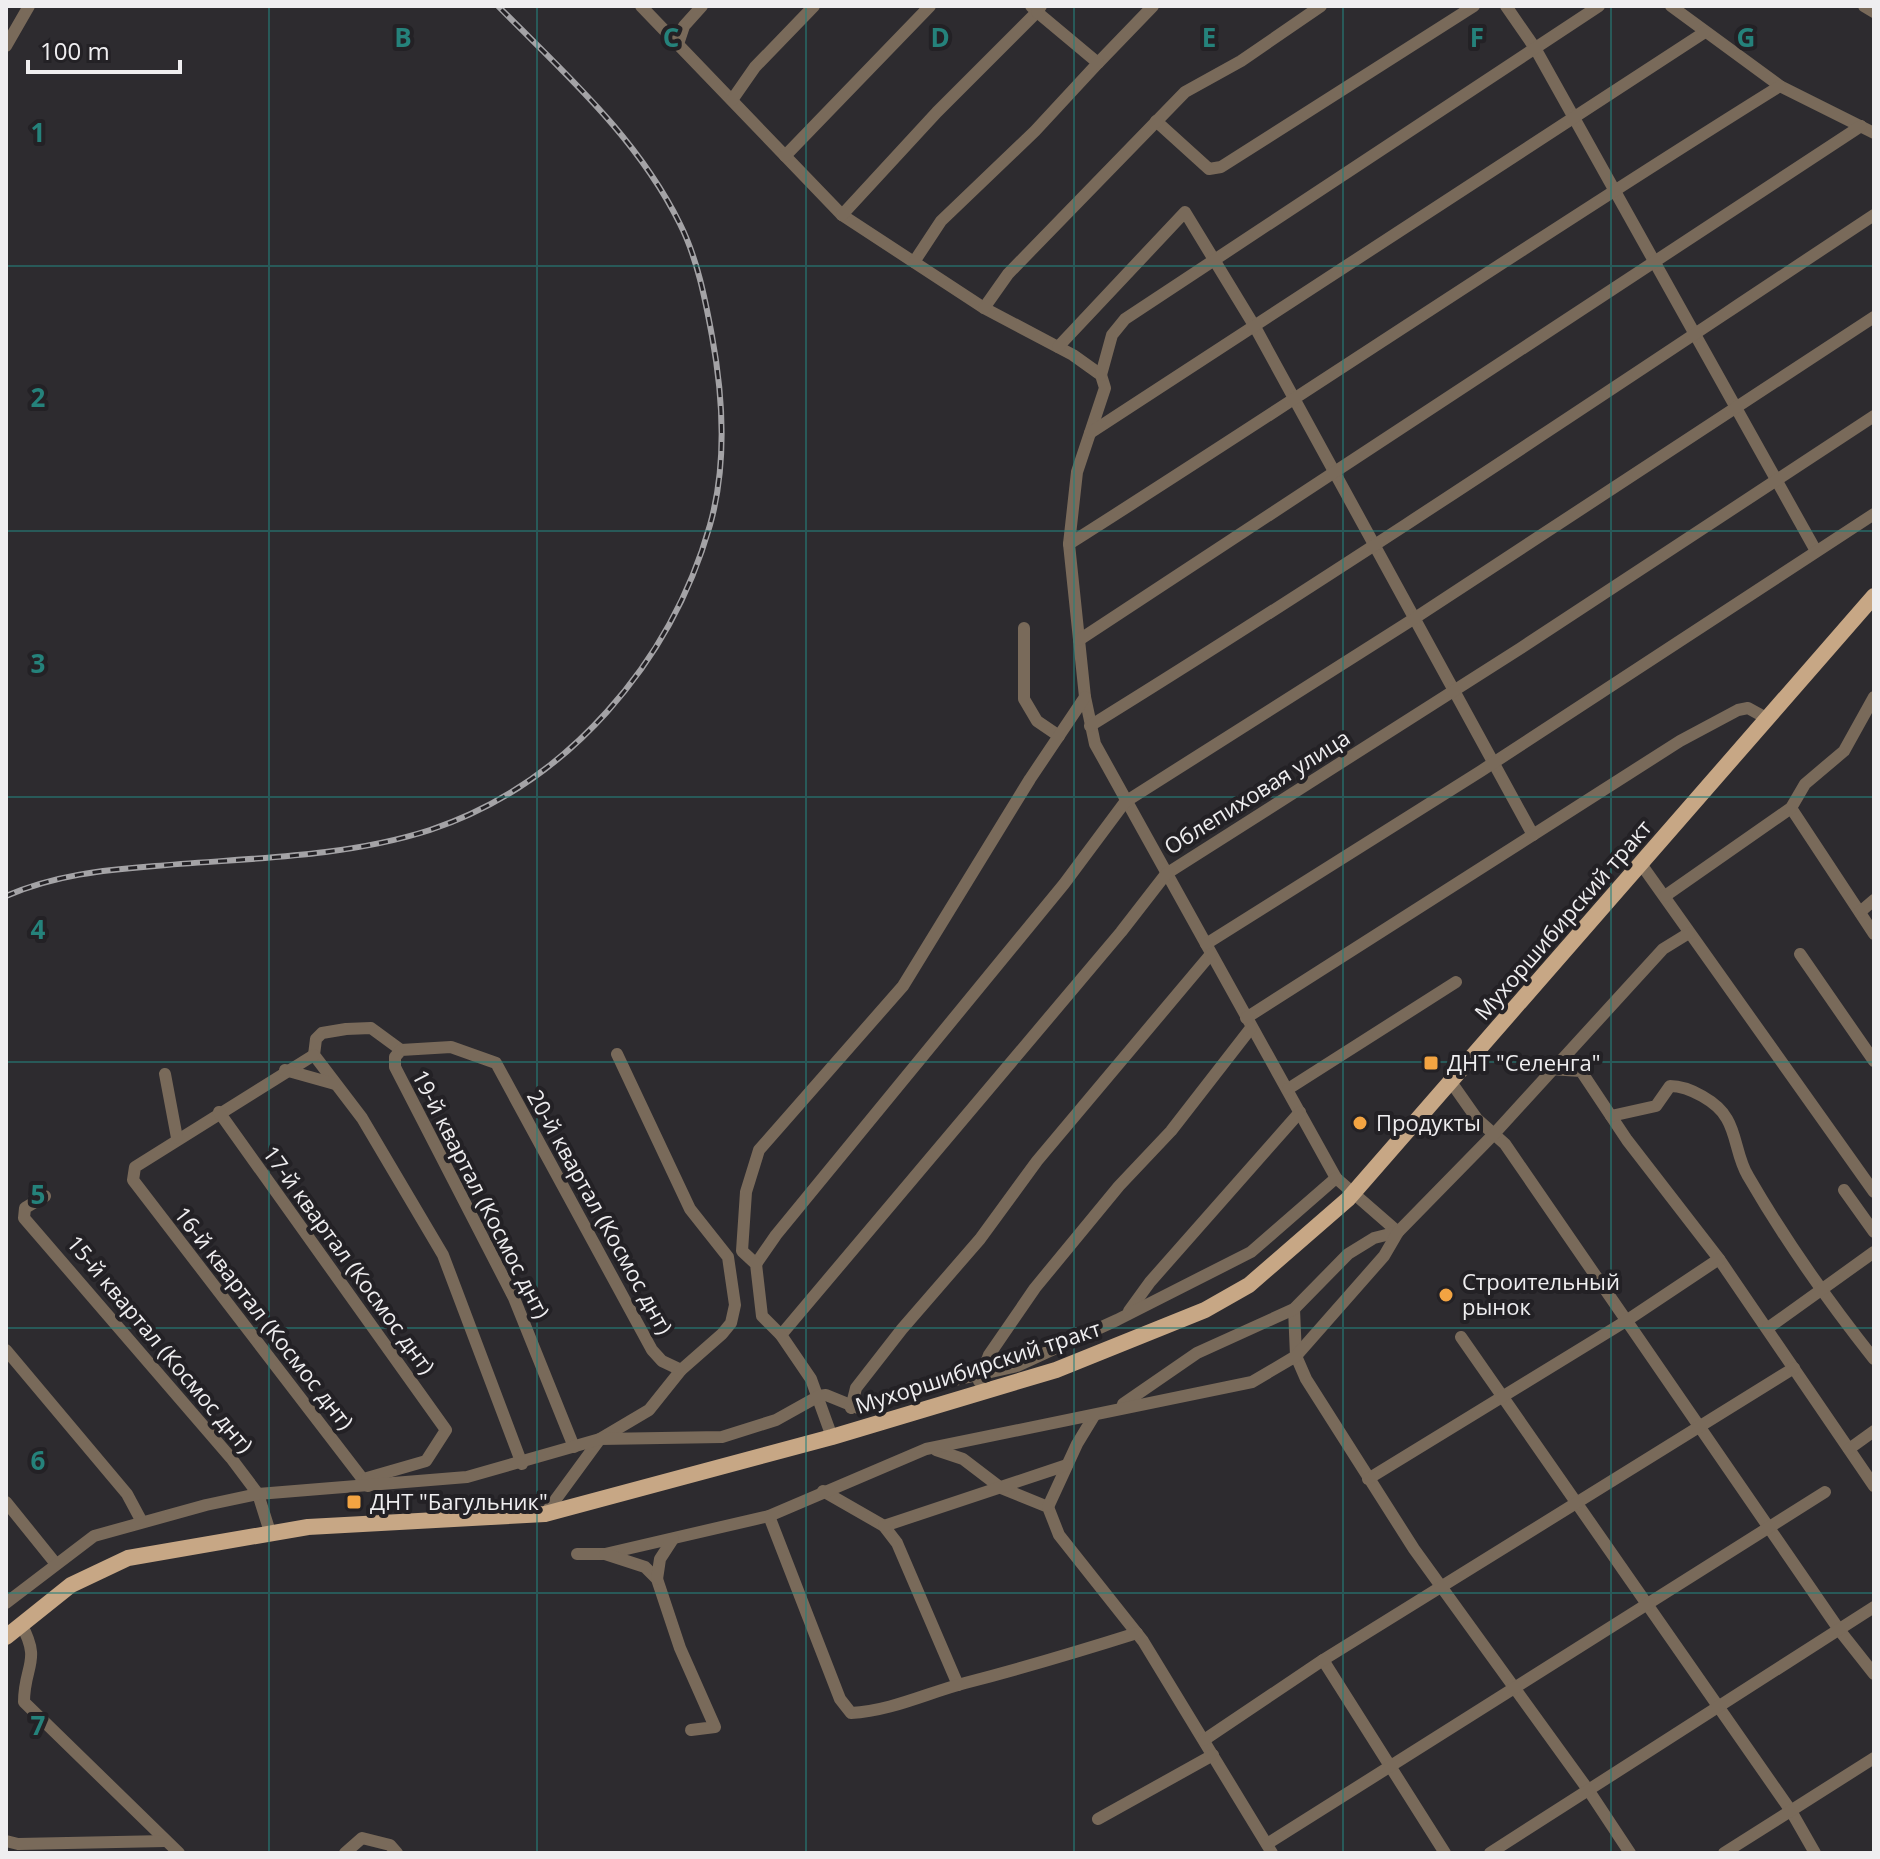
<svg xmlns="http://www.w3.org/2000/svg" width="1880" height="1859" font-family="'Open Sans',sans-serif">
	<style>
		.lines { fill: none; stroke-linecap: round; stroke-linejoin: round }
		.minor { stroke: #796a5a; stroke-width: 12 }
		.major { stroke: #c7a785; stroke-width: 16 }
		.rail-casing { stroke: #a4a3a6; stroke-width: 6 }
		.rail { stroke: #232125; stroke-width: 3; stroke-dasharray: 9; stroke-linecap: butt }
		.grid { fill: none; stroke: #25827b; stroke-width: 2; stroke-opacity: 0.55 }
		.poi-dot { fill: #f3a442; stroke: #232125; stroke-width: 3 }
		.labels { text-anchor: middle; stroke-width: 8; stroke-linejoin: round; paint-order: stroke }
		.street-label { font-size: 22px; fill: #efeef0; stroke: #232125 }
		.poi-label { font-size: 22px; fill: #efeef0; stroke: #232125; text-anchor: start }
		.grid-label { font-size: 26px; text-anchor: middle; font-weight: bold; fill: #25827b; stroke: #232125; stroke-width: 8; stroke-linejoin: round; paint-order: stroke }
	</style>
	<rect width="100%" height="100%" fill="#2d2b2f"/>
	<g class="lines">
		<g class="minor">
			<path d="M 641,6 L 842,215 L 984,308 L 1073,355 L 1101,375 L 1105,388 L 1077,472 L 1069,544 L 1085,697 L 1095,744 L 1336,1178 L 1398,1232"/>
			<path d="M 1506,6 L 1535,48 L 1816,551"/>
			<path d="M 1671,6 L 1780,86 L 1874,133"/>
			<path d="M 1864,6 L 1874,12"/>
			<path d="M 678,44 L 684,26 L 702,6"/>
			<path d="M 6,46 L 29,6"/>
			<path d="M 1098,63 L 1153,6"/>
			<path d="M 732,100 L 755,67 L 814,6"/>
			<path d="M 1156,121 L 1209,169 L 1221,167 L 1474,6"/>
			<path d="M 785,156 L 930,6"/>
			<path d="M 842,215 L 937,112 L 1037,12 L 1031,6"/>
			<path d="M 914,262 L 941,221 L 1035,131 L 1098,63 L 1037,12 L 1041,6"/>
			<path d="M 984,308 L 1008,274 L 1185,92 L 1241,61 L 1321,6"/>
			<path d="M 1058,347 L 1185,212 L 1255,327 L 1533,835"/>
			<path d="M 1101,375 L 1112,335 L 1125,319 L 1599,6"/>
			<path d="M 1090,433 L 1705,32"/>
			<path d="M 1069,544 C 1307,393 1540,235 1780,86"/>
			<path d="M 1024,628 L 1024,699 L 1037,721 L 1059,736"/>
			<path d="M 1079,640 L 1861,126"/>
			<path d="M 1090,726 C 1355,562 1614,387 1874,215"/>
			<path d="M 1791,808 L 1874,934"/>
			<path d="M 1641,864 L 1874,1192"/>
			<path d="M 1665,896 L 1791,808 L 1805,784 L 1844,751 L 1874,697"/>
			<path d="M 1860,912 L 1874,900"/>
			<path d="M 1206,944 L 1481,771 L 1874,514"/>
			<path d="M 1800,954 L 1874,1061"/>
			<path d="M 1246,1018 L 1680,741 L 1738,710 L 1748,708 L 1768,719"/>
			<path d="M 401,1050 L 371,1028 L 346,1029 L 322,1033 L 316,1039 L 314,1055 L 362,1118 L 443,1255 L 522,1464"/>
			<path d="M 314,1055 L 135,1167 L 133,1180 L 368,1486"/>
			<path d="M 1550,1069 L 1581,1071 L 1627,1140 L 1719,1259 L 1874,1486"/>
			<path d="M 285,1070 L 335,1084"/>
			<path d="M 165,1074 L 177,1138"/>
			<path d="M 1451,1082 L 1477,1119 L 1505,1144 L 1840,1631 L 1874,1674"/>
			<path d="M 1288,1089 L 1456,982"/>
			<path d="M 219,1112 L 446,1430 L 426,1461 L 367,1478"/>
			<path d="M 1611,1116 L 1656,1106 L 1670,1086 C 1689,1086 1718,1102 1727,1119 C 1737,1136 1737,1158 1748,1176 C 1785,1240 1828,1301 1874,1359"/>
			<path d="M 1844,1190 L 1874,1232"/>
			<path d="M 45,1196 L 25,1208 L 24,1218 L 231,1458 L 258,1494 L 270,1532"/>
			<path d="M 756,1264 L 776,1235 L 1064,884 L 1125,802 L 1415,618 L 1874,317"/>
			<path d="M 1294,1309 L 1296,1356 L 1306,1379 L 1414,1549 L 1589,1791 L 1630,1853"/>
			<path d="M 1129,1311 L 1150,1282 L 1300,1112"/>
			<path d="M 1768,1328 L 1874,1252"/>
			<path d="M 781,1335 L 1121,932 L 1166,874 L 1521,648 L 1874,416"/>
			<path d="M 1461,1337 L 1791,1811 L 1815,1853"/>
			<path d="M 6,1350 L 127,1494 L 142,1522"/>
			<path d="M 979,1381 L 989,1355 L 1035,1288 L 1119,1186 L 1171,1131 L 1251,1028"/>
			<path d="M 1123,1404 L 1197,1353 L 1294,1309 L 1348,1254 L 1374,1238 L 1398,1232"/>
			<path d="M 851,1408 L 856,1388 L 902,1329 L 980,1239 L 1037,1161 L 1211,954"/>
			<path d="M 832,1437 L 811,1379 L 781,1335 L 762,1316 L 756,1264 L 742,1251 L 746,1192 L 759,1150 L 903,986 L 1030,779 L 1085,697"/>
			<path d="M 574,1447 L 514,1298 L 395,1067 L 395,1057 L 401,1050 L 451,1047 L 496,1063 L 652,1350 L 662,1361 L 681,1370"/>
			<path d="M 1849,1449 L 1874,1431"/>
			<path d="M 936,1450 L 963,1459 L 1001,1488 L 1048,1507 L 1059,1535 L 1143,1641 L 1272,1853"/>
			<path d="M 1368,1479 L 1626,1321 L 1719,1259"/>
			<path d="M 823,1491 L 884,1526 L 897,1543 L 958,1685"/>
			<path d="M 6,1502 L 56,1564"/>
			<path d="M 1048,1507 L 1077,1444 L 1094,1416"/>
			<path d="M 545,1514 L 600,1439 L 649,1410 L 681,1370 L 722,1334 L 731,1323 L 735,1305 L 728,1257 L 690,1209 L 617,1054"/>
			<path d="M 769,1516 L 840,1699 L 851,1713 C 891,1711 927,1693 965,1683 C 1023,1668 1080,1651 1137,1633"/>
			<path d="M 884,1526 L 1067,1465"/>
			<path d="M 577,1554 L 605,1554 L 769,1516 L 926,1449 L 1252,1382 L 1296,1356 L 1384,1256 L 1398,1232 L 1494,1134 L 1663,949 L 1689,933"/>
			<path d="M 605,1554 L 645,1567 L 657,1579 L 680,1648 L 715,1727 L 691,1730"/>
			<path d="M 657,1579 L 660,1559 L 673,1539"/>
			<path d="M 6,1603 L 94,1536 L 206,1505 L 258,1494 L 467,1477 L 600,1439 L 722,1437 L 776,1420 L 819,1396 L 826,1395 L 858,1408 L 897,1393 L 1017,1366 L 1117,1320 L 1251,1252 L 1336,1178"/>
			<path d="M 21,1624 C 42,1662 24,1665 24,1702 L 179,1853"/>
			<path d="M 1323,1660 L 1445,1853"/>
			<path d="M 1204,1740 L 1323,1660 L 1794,1368"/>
			<path d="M 1098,1819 L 1213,1755"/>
			<path d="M 6,1841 L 18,1844 L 166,1841"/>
			<path d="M 1267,1844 L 1825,1492"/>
			<path d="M 345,1853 L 362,1838 L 390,1845 L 397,1853"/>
			<path d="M 1490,1853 L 1874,1607"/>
			<path d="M 1724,1853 L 1874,1758"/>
		</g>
		<path class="major" d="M 6,1637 L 71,1585 L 128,1558 L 308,1527 L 545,1514 L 832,1437 L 1056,1370 L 1205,1310 L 1249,1285 L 1348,1199 L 1874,596"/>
		<defs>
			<path id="rail" d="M 6,896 C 55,875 103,870 155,866 C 246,858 343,858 430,830 C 568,784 671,662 710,525 C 727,465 723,396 712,336 C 705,298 697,258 680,224 C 637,137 565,74 498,6"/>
		</defs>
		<use href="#rail" class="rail-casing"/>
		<use href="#rail" class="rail"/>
	</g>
	<path class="grid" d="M 269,6 L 269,1853M 537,6 L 537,1853M 806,6 L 806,1853M 1074,6 L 1074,1853M 1343,6 L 1343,1853M 1611,6 L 1611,1853M 6,266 L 1874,266M 6,531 L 1874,531M 6,797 L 1874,797M 6,1062 L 1874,1062M 6,1328 L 1874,1328M 6,1593 L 1874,1593"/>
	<g class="poi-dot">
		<rect x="1423" y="1055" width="16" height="16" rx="4"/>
		<circle cx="1360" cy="1123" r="8"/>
		<circle cx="1446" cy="1295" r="8"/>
		<rect x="346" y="1494" width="16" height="16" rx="4"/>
	</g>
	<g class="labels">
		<g class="street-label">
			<text transform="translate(1257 792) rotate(-32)" y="8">Облепиховая улица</text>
			<text transform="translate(1563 920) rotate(-49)" y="8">Мухоршибирский тракт</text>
			<text transform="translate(481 1194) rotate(63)" y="8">19-й квартал (Космос днт)</text>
			<text transform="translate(600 1212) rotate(61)" y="8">20-й квартал (Космос днт)</text>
			<text transform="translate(349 1260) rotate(54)" y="8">17-й квартал (Космос днт)</text>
			<text transform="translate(264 1318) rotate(52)" y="8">16-й квартал (Космос днт)</text>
			<text transform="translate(160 1344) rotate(50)" y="8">15-й квартал (Космос днт)</text>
			<text transform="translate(978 1367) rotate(-18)" y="8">Мухоршибирский тракт</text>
		</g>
		<g class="poi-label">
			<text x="1447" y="1071">ДНТ "Селенга"</text>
			<text x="1376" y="1131">Продукты</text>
			<text x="1462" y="1290">Строительный<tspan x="1462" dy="25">рынок</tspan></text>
			<text x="370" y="1510">ДНТ "Багульник"</text>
		</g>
	</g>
	<g class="grid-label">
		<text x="403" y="47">B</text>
		<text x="671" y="47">C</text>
		<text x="940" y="47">D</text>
		<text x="1209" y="47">E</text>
		<text x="1477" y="47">F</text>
		<text x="1746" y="47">G</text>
		<text x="38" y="142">1</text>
		<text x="38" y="407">2</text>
		<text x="38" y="673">3</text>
		<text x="38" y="939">4</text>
		<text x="38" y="1204">5</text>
		<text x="38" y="1470">6</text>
		<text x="38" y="1735">7</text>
	</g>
	<rect width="1880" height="1859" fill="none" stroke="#efeef0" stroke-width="16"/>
	<path d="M28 60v12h152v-12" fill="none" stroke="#efeef0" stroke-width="4"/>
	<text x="40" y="60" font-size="24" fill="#efeef0" stroke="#232125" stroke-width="6" paint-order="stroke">100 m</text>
</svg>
